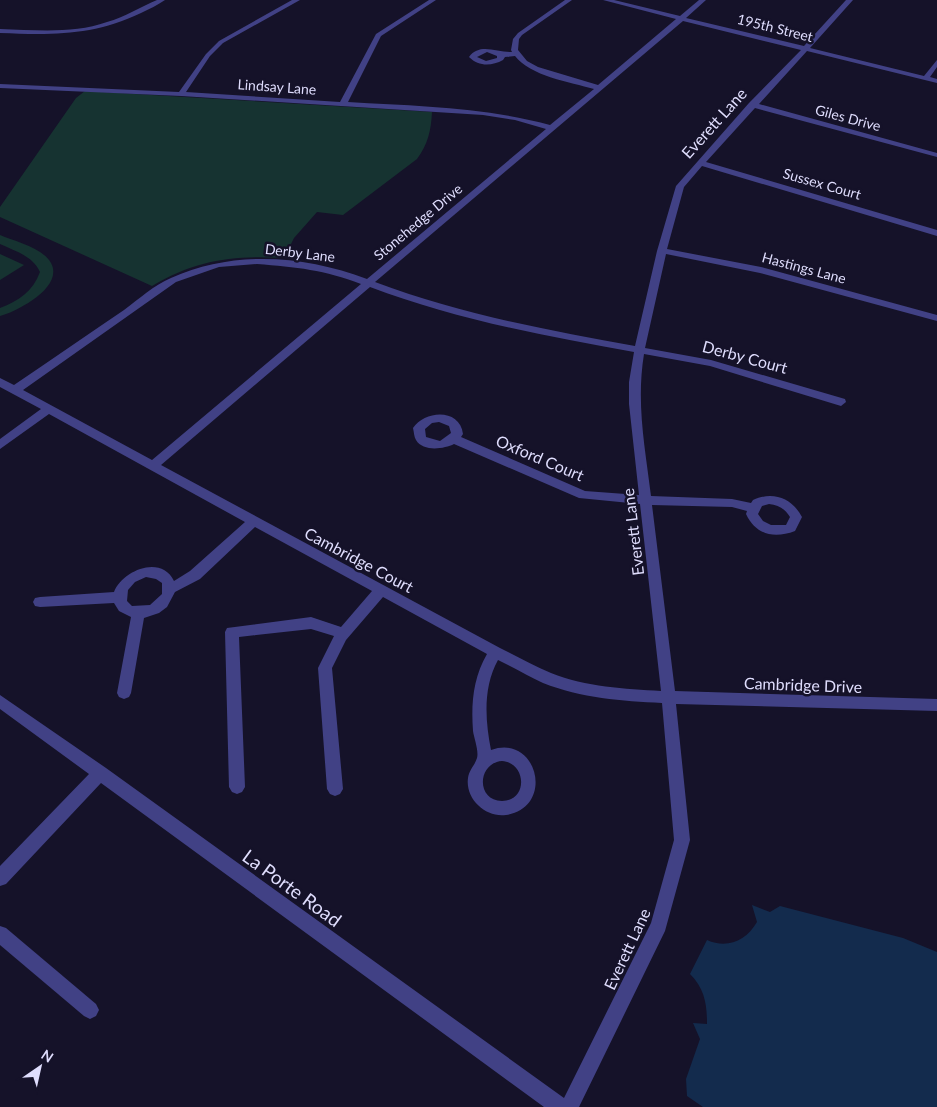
<svg xmlns="http://www.w3.org/2000/svg" width="937" height="1107" font-family="Lato,sans-serif">
	<style>
		.green { fill: #163331 }
		.water { fill: #132b4d }
		.lines { fill: none; stroke-linecap: round; stroke-linejoin: round }
		.minor { fill: #414185; fill-rule: evenodd }
		.labels { text-anchor: middle; stroke-width: 5; stroke-linejoin: round; paint-order: stroke }
		.far-street-label { font-size: 14px; fill: #dfddfd; stroke: #151229 }
		.street-label { font-size: 16px; fill: #dfddfd; stroke: #151229 }
		.near-street-label { font-size: 19px; fill: #dfddfd; stroke: #151229 }
	</style>
	<rect width="100%" height="100%" fill="#151229"/>
	<g class="green">
		<path d="M 85,91 L 432,112 C 431,131 428,144 417,159 L 343,215 L 317,212 L 294,238 L 284,258 C 233,255 196,260 152,286 L 0,217 L 0,207 L 76,98 Z"/>
		<path d="M 0,235 C 14,241 43,248 51,263 C 64,287 18,311 0,316 L 0,308 C 19,301 33,291 40,272 C 33,256 15,251 0,244 Z"/>
		<path d="M 0,254 L 24,265 L 0,280 Z"/>
	</g>
	<path class="water" d="M 752,905 L 770,912 L 780,906 L 903,938 L 937,952 L 937,1107 L 703,1107 L 687,1096 L 686,1079 L 700,1039 L 693,1023 L 707,1024 C 707,1005 705,989 690,974 L 707,940 C 727,949 746,941 757,922 Z"/>
	<g class="lines">
		<g class="minor">
			<path d="M 157,0 L 165,0 C 158,5 149,9 141,13 C 93,36 52,35 0,33 L 0,29 C 36,30 73,34 107,22 C 125,17 140,7 157,0 Z"/>
			<path d="M 292,0 L 300,0 L 223,43 L 210,56 L 186,92 L 340,102 L 376,34 L 429,0 L 436,0 L 381,36 L 348,102 C 416,106 484,107 550,125 L 594,89 C 570,82 530,76 515,56 L 505,57 L 503,60 C 492,66 479,67 469,57 C 480,42 497,53 512,52 L 511,50 L 513,39 L 518,33 L 565,0 L 572,0 L 522,35 L 519,39 L 518,50 L 527,61 L 538,67 L 598,85 L 676,19 L 603,0 L 614,0 L 680,16 L 699,0 L 706,0 L 686,18 L 804,46 L 846,0 L 853,0 L 810,48 L 924,76 L 937,60 L 937,67 L 930,77 L 937,79 L 937,83 L 807,51 L 759,104 L 937,153 L 937,157 L 755,108 L 706,162 L 937,230 L 937,236 L 702,166 L 684,187 L 667,249 L 761,267 L 937,315 L 937,321 L 760,273 L 666,254 L 645,348 L 711,360 L 845,399 L 846,402 L 841,406 L 710,366 L 644,354 C 636,403 645,447 651,496 L 732,499 L 751,503 L 753,500 C 773,491 792,498 802,517 L 795,531 C 774,539 756,535 746,514 L 747,511 L 732,507 L 652,505 L 675,691 L 937,699 L 937,711 L 676,704 L 690,840 L 665,931 L 579,1107 L 544,1107 L 101,783 L 6,884 L 0,886 L 0,866 L 89,774 L 0,709 L 0,695 L 106,768 L 564,1098 L 651,923 L 674,840 L 662,703 C 622,701 581,698 543,683 C 528,676 513,667 498,660 C 483,687 485,720 491,750 C 537,733 556,807 506,815 C 486,818 465,799 468,778 C 469,770 475,765 477,758 C 479,751 474,738 473,731 C 471,704 473,678 487,654 L 383,597 L 346,640 L 332,668 L 343,789 L 340,794 L 335,796 L 330,794 L 327,789 L 318,668 L 334,636 L 311,629 L 239,637 L 245,787 L 242,792 L 237,794 L 232,792 L 229,787 L 225,632 L 227,628 L 311,617 L 341,627 L 372,591 L 255,527 L 200,579 L 175,592 L 167,607 L 159,613 L 144,618 L 131,693 L 129,697 L 124,699 L 119,697 L 117,693 L 131,617 L 119,611 L 114,603 L 40,607 L 35,606 L 33,602 L 35,598 L 40,597 L 114,592 C 122,571 161,554 174,581 L 190,571 L 245,522 L 49,414 L 0,449 L 0,439 L 41,409 L 0,387 L 0,378 L 14,385 C 51,360 87,335 124,310 C 139,299 154,285 171,278 C 233,250 304,255 367,279 L 546,129 L 515,120 L 483,115 L 181,96 L 0,88 L 0,84 L 179,92 L 206,54 L 219,41 ZM 683,21 L 801,50 L 749,103 L 676,186 L 657,251 L 635,346 C 548,330 459,314 375,282 ZM 487,52 L 497,56 L 497,58 L 486,61 L 477,57 ZM 257,264 C 296,267 325,270 361,284 L 152,460 L 23,390 L 176,282 L 219,267 ZM 370,287 C 454,319 545,336 634,352 L 629,382 L 629,404 L 639,495 L 585,491 L 461,437 L 463,434 C 460,408 425,410 413,428 C 414,432 414,437 416,440 C 423,452 444,449 454,444 L 579,498 L 640,504 L 661,691 C 625,689 586,687 551,673 C 534,666 517,656 500,648 L 161,465 ZM 439,422 L 449,426 L 451,433 L 440,441 L 426,437 L 425,429 L 432,423 ZM 769,504 C 779,505 785,509 790,517 L 786,525 L 771,525 L 763,521 L 758,514 L 762,506 ZM 146,577 L 156,579 L 162,583 L 162,594 L 150,605 L 132,606 L 127,601 L 128,590 L 135,582 ZM 502,761 C 527,763 528,801 502,801 C 476,801 477,763 502,761 Z"/>
			<path d="M 0,926 L 6,928 L 96,1004 L 99,1010 L 96,1016 L 90,1019 L 84,1016 L 0,945 Z"/>
		</g>
	</g>
	<g class="labels">
		<g class="far-street-label">
			<text transform="translate(775 28) rotate(14)" y="5">195th Street</text>
			<text transform="translate(277 87) rotate(4)" y="5">Lindsay Lane</text>
			<text transform="translate(848 118) rotate(15)" y="5">Giles Drive</text>
			<text transform="translate(822 184) rotate(16)" y="5">Sussex Court</text>
			<text transform="translate(418 222) rotate(-40)" y="5">Stonehedge Drive</text>
			<text transform="translate(300 253) rotate(7)" y="5">Derby Lane</text>
			<text transform="translate(804 268) rotate(15)" y="5">Hastings Lane</text>
		</g>
		<g class="street-label">
			<text transform="translate(714 123) rotate(-48)" y="6">Everett Lane</text>
			<text transform="translate(745 357) rotate(15)" y="6">Derby Court</text>
			<text transform="translate(540 458) rotate(23)" y="6">Oxford Court</text>
			<text transform="translate(633 532) rotate(-97)" y="6">Everett Lane</text>
			<text transform="translate(359 560) rotate(28)" y="6">Cambridge Court</text>
			<text transform="translate(803 685) rotate(2)" y="6">Cambridge Drive</text>
			<text transform="translate(627 949) rotate(-65)" y="6">Everett Lane</text>
		</g>
		<g class="near-street-label">
			<text transform="translate(292 888) rotate(36)" y="7">La Porte Road</text>
		</g>
	</g>
	<g transform="translate(40 1067) rotate(34)" stroke="#151229" stroke-width="4" paint-order="stroke">
	<path d="M0-4L9 19L0 12L-9 19Z" fill="#dfddfd"/>
	<text y="-8" font-size="14" font-weight="bold" text-anchor="middle" fill="#dfddfd">N</text>
	</g>
</svg>
